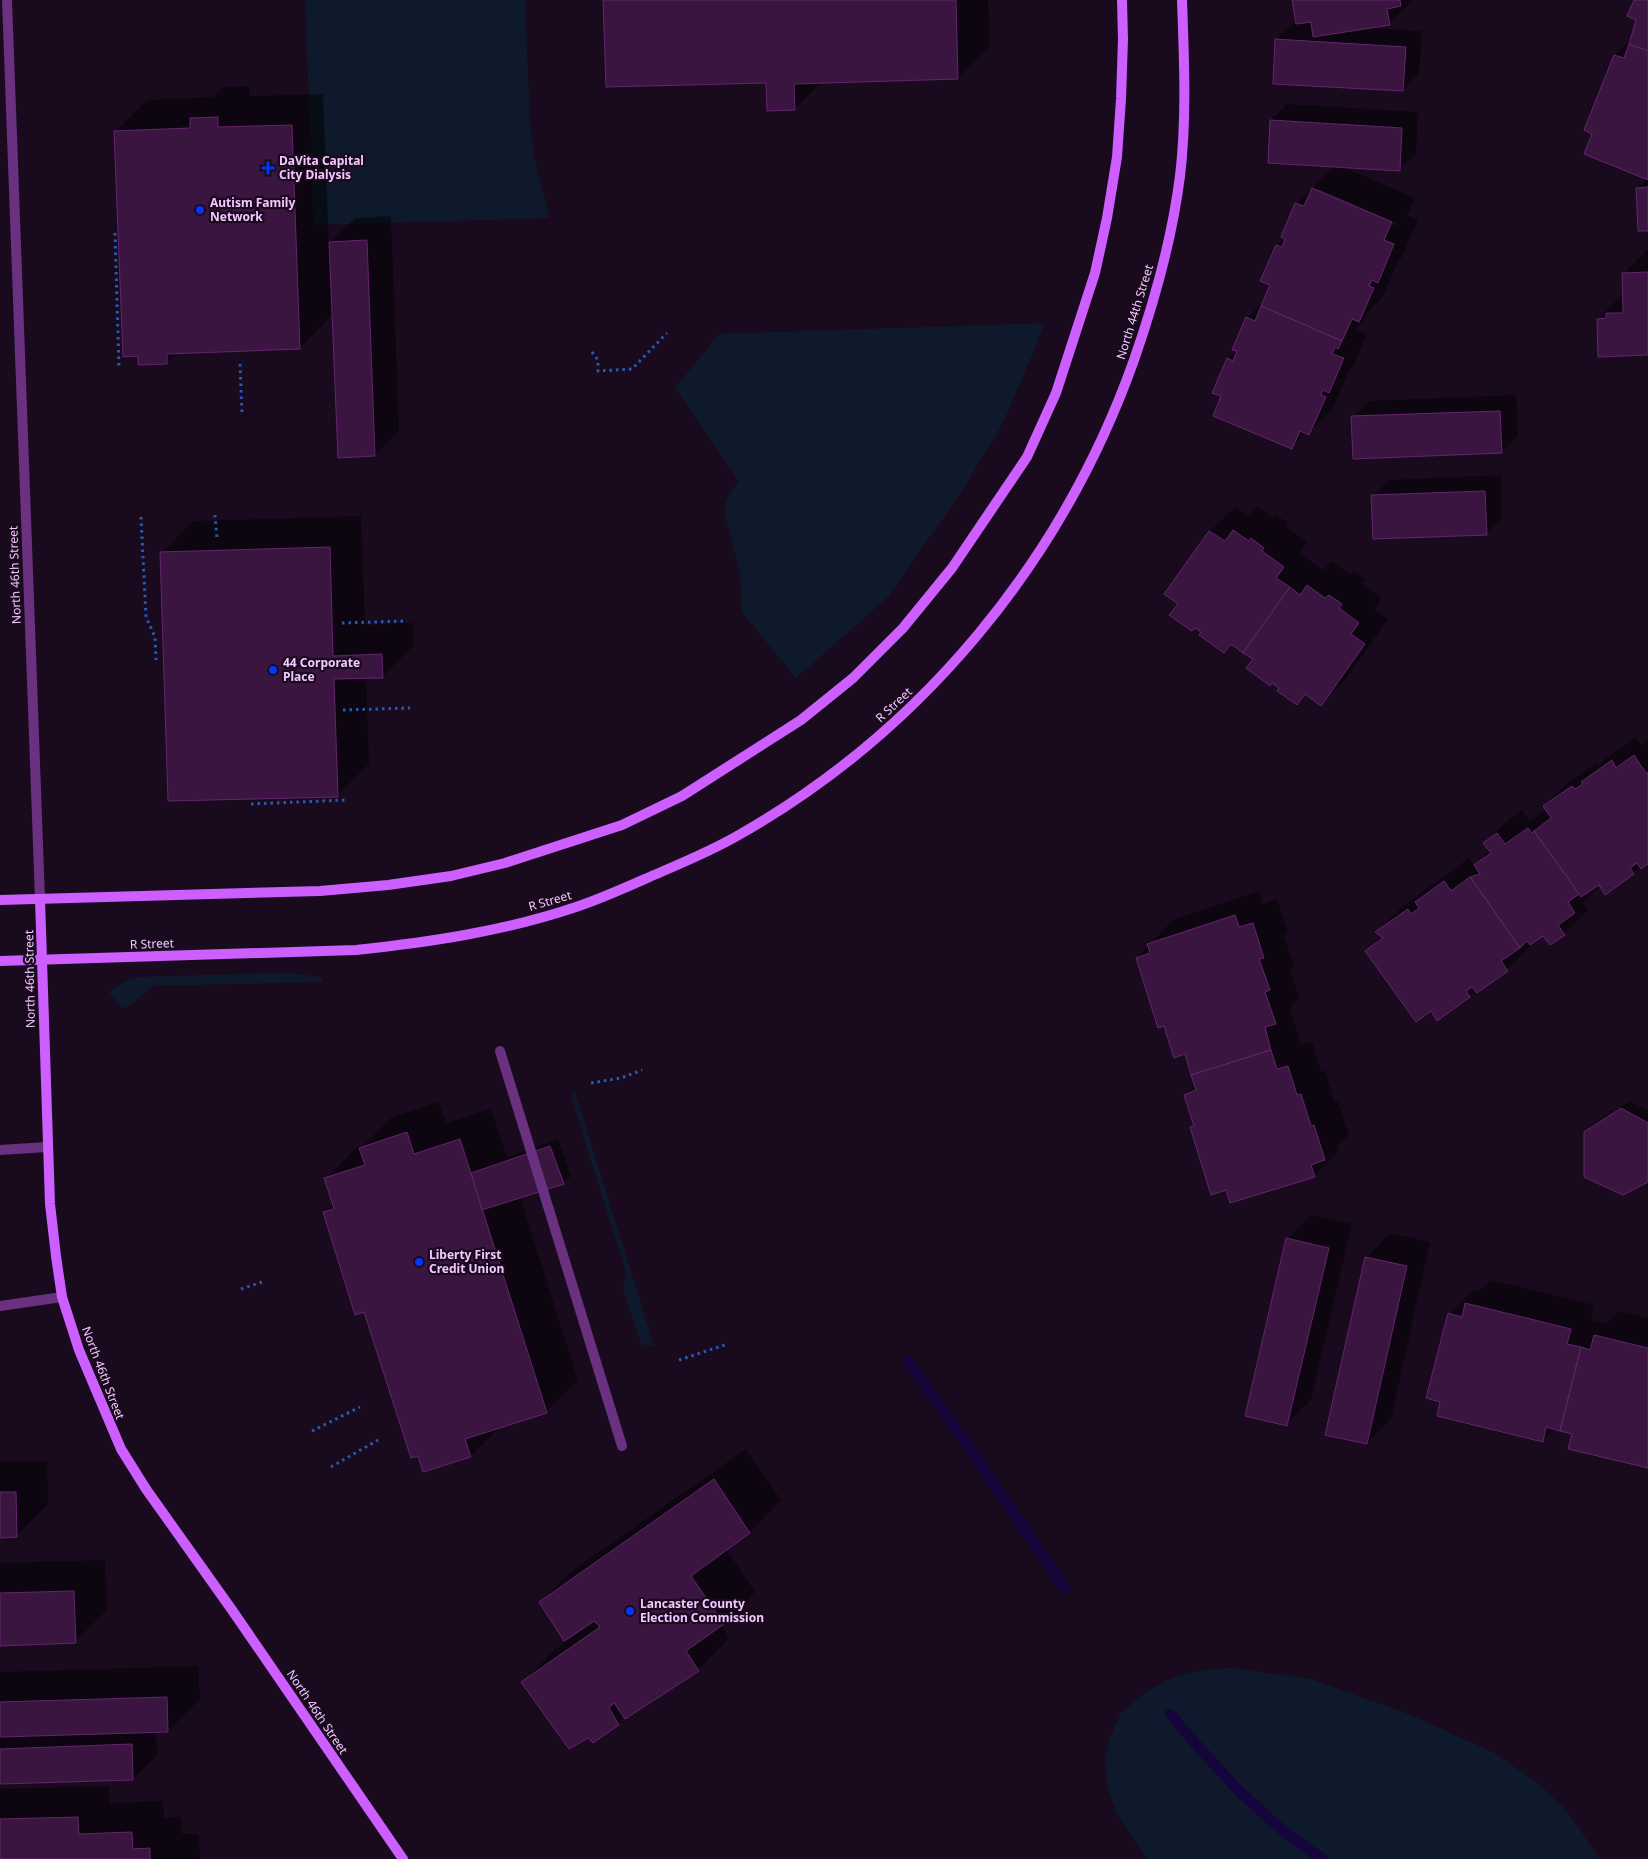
<svg xmlns="http://www.w3.org/2000/svg" width="1648" height="1859" font-family="'Noto Sans',sans-serif">
	<style>
		.green { fill: #0e1a2c }
		.shadow { fill: #0007; fill-rule: evenodd }
		.lines { fill: none; stroke-linecap: round; stroke-linejoin: round }
		.stream { stroke: #16053b; stroke-width: 11 }
		.building { fill: #3a1540; stroke: #64256e }
		.path { stroke: #245db6; stroke-width: 3; stroke-dasharray: 2.5 4; stroke-linecap: butt }
		.lane { stroke: #693180; stroke-width: 10 }
		.street { stroke: #693180; stroke-width: 10 }
		.secondary { stroke: #cd5eff; stroke-width: 10 }
		.poi-dot { fill: #0038f2; stroke: #1a0a1e; stroke-width: 2 }
		.labels { text-anchor: middle; stroke-width: 4.5; stroke-linejoin: round; paint-order: stroke }
		.poi-label { font-size: 12px; font-weight: bold; fill: #f3c7ff; stroke: #1a0a1e; text-anchor: start }
		.street-label { font-size: 12px; fill: #f3c7ff; stroke: #1a0a1e }
	</style>
	<rect width="100%" height="100%" fill="#1a0a1e"/>
	<g class="green">
		<path d="M 305,0 L 525,0 L 530,125 L 534,157 L 550,218 L 314,225 Z"/>
		<path d="M 1044,323 L 1036,346 L 1003,423 L 960,494 L 887,598 L 796,678 L 742,612 L 740,573 L 725,515 C 724,500 730,492 739,481 L 675,388 L 719,334 Z"/>
		<path d="M 273,973 C 290,973 306,974 322,978 L 322,982 L 153,986 L 127,1008 L 121,1007 L 109,992 L 123,982 L 138,977 Z"/>
		<path d="M 575,1092 L 654,1346 L 644,1345 L 641,1343 L 623,1289 L 625,1278 L 625,1268 L 570,1094 Z"/>
		<path d="M 1231,1668 L 1311,1679 L 1411,1715 L 1494,1753 L 1538,1783 L 1566,1810 L 1600,1859 L 1147,1859 L 1117,1814 L 1108,1789 L 1105,1759 L 1110,1737 L 1121,1713 L 1146,1692 L 1173,1677 L 1202,1670 Z"/>
	</g>
	<g class="shadow">
		<path d="M 605,0 L 988,0 L 990,46 L 958,78 L 822,82 L 795,108 L 767,82 Z"/>
		<path d="M 1293,0 L 1413,0 L 1389,24 L 1372,28 L 1422,31 L 1419,73 L 1403,90 L 1277,39 L 1293,23 L 1297,23 ZM 1312,20 L 1312,24 L 1299,23 Z"/>
		<path d="M 1636,0 L 1648,0 L 1648,230 L 1637,188 L 1648,178 L 1593,133 L 1585,130 L 1615,55 L 1632,39 L 1637,19 Z"/>
		<path d="M 249,86 L 250,96 L 323,94 L 329,244 L 355,218 L 391,216 L 399,431 L 375,455 L 333,314 L 300,348 L 177,352 L 167,363 L 116,131 L 147,100 L 213,97 L 223,87 Z"/>
		<path d="M 1287,104 L 1418,112 L 1416,154 L 1399,170 L 1344,167 L 1415,198 L 1407,216 L 1418,220 L 1402,257 L 1396,263 L 1397,264 L 1383,296 L 1367,313 L 1362,323 L 1355,329 L 1367,334 L 1353,367 L 1348,372 L 1333,409 L 1309,433 L 1307,432 L 1291,448 L 1222,396 L 1228,359 L 1237,350 L 1247,318 L 1265,300 L 1272,284 L 1277,245 L 1285,237 L 1296,204 L 1335,166 L 1271,120 ZM 1319,189 L 1398,224 L 1397,226 L 1317,191 Z"/>
		<path d="M 1648,249 L 1648,354 L 1598,319 L 1622,295 L 1624,295 L 1624,273 Z"/>
		<path d="M 1516,395 L 1518,436 L 1501,452 L 1353,417 L 1369,401 Z"/>
		<path d="M 1501,475 L 1502,518 L 1486,534 L 1373,496 L 1389,480 Z"/>
		<path d="M 1258,506 L 1273,518 L 1276,515 L 1288,523 L 1285,526 L 1307,542 L 1299,553 L 1323,570 L 1332,561 L 1350,575 L 1354,571 L 1365,579 L 1362,584 L 1382,598 L 1374,610 L 1388,619 L 1345,680 L 1321,704 L 1306,694 L 1297,704 L 1255,658 L 1232,643 L 1224,652 L 1203,632 L 1180,603 L 1166,594 L 1210,531 L 1235,507 L 1248,517 Z"/>
		<path d="M 361,516 L 365,625 L 413,623 L 414,645 L 382,677 L 366,677 L 369,764 L 337,796 L 162,553 L 193,521 Z"/>
		<path d="M 1636,737 L 1641,745 L 1648,740 L 1648,862 L 1605,893 L 1599,884 L 1597,885 L 1598,888 L 1583,903 L 1588,910 L 1564,934 L 1543,934 L 1530,944 L 1531,946 L 1507,970 L 1476,990 L 1469,996 L 1431,1010 L 1366,951 L 1382,936 L 1377,932 L 1401,908 L 1469,858 L 1475,866 L 1490,850 L 1485,843 L 1509,819 L 1522,810 L 1530,821 L 1546,809 L 1544,807 L 1568,782 L 1597,763 L 1599,765 L 1607,758 Z"/>
		<path d="M 1259,891 L 1263,904 L 1277,899 L 1288,932 L 1284,936 L 1294,965 L 1290,969 L 1299,998 L 1290,1008 L 1301,1045 L 1312,1042 L 1321,1072 L 1325,1070 L 1335,1103 L 1338,1101 L 1349,1135 L 1337,1147 L 1338,1152 L 1314,1176 L 1227,1188 L 1191,1128 L 1194,1124 L 1185,1095 L 1196,1084 L 1186,1052 L 1165,1025 L 1137,958 L 1173,920 Z"/>
		<path d="M 1630,1101 L 1648,1111 L 1648,1181 L 1585,1132 L 1593,1124 Z"/>
		<path d="M 439,1102 L 446,1123 L 491,1109 L 507,1157 L 558,1139 L 571,1176 L 563,1183 L 520,1197 L 578,1380 L 546,1412 L 500,1427 L 471,1456 L 424,1471 L 365,1310 L 324,1213 L 334,1203 L 326,1179 L 357,1147 L 364,1145 L 392,1117 Z"/>
		<path d="M 1311,1215 L 1352,1224 L 1311,1400 L 1286,1424 L 1287,1239 Z"/>
		<path d="M 1390,1233 L 1430,1242 L 1391,1419 L 1367,1443 L 1366,1258 Z"/>
		<path d="M 1491,1280 L 1594,1305 L 1591,1320 L 1606,1324 L 1619,1311 L 1648,1318 L 1648,1467 L 1573,1433 L 1555,1428 L 1542,1441 L 1442,1401 L 1449,1314 L 1473,1290 L 1479,1291 Z"/>
		<path d="M 746,1449 L 781,1500 L 750,1532 L 726,1549 L 755,1592 L 721,1625 L 729,1638 L 698,1670 L 625,1716 L 618,1724 L 523,1682 L 554,1650 L 596,1621 L 540,1602 L 572,1571 Z"/>
		<path d="M 47,1461 L 48,1504 L 16,1536 L 0,1536 L 0,1462 Z"/>
		<path d="M 105,1560 L 107,1610 L 75,1642 L 0,1645 L 0,1563 Z"/>
		<path d="M 198,1666 L 200,1699 L 168,1731 L 156,1731 L 157,1755 L 133,1779 L 0,1783 L 0,1672 Z"/>
		<path d="M 109,1786 L 110,1803 L 163,1801 L 164,1818 L 181,1817 L 182,1834 L 199,1834 L 200,1859 L 0,1859 L 0,1789 Z"/>
	</g>
	<g class="lines">
		<g class="stream">
			<path d="M 908,1361 L 973,1453 L 1065,1589"/>
			<path d="M 1170,1714 C 1216,1768 1263,1821 1323,1859"/>
		</g>
	</g>
	<g class="building">
		<path d="M 603,0 L 956,0 L 958,79 L 794,84 L 795,110 L 767,111 L 766,83 L 606,87 Z"/>
		<path d="M 1292,0 L 1400,0 L 1401,6 L 1387,9 L 1390,25 L 1313,37 L 1311,22 L 1296,24 Z"/>
		<path d="M 1634,0 L 1648,0 L 1648,51 L 1629,44 L 1636,20 L 1627,16 Z"/>
		<path d="M 1275,39 L 1406,47 L 1403,91 L 1273,84 Z"/>
		<path d="M 1629,44 L 1648,51 L 1648,180 L 1584,154 L 1592,134 L 1584,130 L 1614,55 L 1624,58 Z"/>
		<path d="M 218,117 L 218,127 L 292,125 L 300,349 L 167,354 L 167,364 L 138,365 L 138,356 L 123,357 L 114,131 L 190,128 L 190,118 Z"/>
		<path d="M 1270,120 L 1402,128 L 1400,171 L 1268,163 Z"/>
		<path d="M 1648,187 L 1648,231 L 1638,231 L 1636,188 Z"/>
		<path d="M 1312,188 L 1392,222 L 1384,240 L 1394,244 L 1378,283 L 1372,280 L 1369,286 L 1374,288 L 1359,322 L 1352,319 L 1342,341 L 1261,306 L 1270,285 L 1260,281 L 1276,245 L 1282,247 L 1285,239 L 1281,237 L 1295,203 L 1304,206 Z"/>
		<path d="M 367,240 L 375,456 L 338,458 L 329,242 Z"/>
		<path d="M 1648,272 L 1648,355 L 1598,357 L 1597,319 L 1606,318 L 1606,313 L 1623,313 L 1622,273 Z"/>
		<path d="M 1261,306 L 1342,341 L 1338,349 L 1335,347 L 1332,354 L 1344,358 L 1329,393 L 1323,390 L 1321,395 L 1326,397 L 1309,435 L 1300,431 L 1292,449 L 1213,416 L 1221,396 L 1212,393 L 1227,358 L 1233,361 L 1237,351 L 1232,350 L 1246,317 L 1255,321 Z"/>
		<path d="M 1500,411 L 1502,453 L 1353,459 L 1351,416 Z"/>
		<path d="M 1485,491 L 1487,535 L 1373,539 L 1371,495 Z"/>
		<path d="M 1233,530 L 1249,541 L 1251,538 L 1264,548 L 1262,551 L 1284,567 L 1276,578 L 1290,587 L 1243,653 L 1231,644 L 1224,653 L 1199,635 L 1201,632 L 1195,628 L 1192,631 L 1169,615 L 1178,604 L 1164,594 L 1209,531 L 1225,541 Z"/>
		<path d="M 330,547 L 333,656 L 382,654 L 383,678 L 334,679 L 338,797 L 168,801 L 160,552 Z"/>
		<path d="M 1307,585 L 1325,598 L 1329,595 L 1342,604 L 1339,608 L 1359,623 L 1351,634 L 1365,644 L 1321,706 L 1305,694 L 1297,705 L 1277,691 L 1279,688 L 1272,683 L 1270,686 L 1246,668 L 1253,659 L 1243,653 L 1290,587 L 1300,595 Z"/>
		<path d="M 1634,755 L 1646,773 L 1648,772 L 1648,864 L 1641,869 L 1637,863 L 1630,868 L 1634,874 L 1605,895 L 1599,885 L 1581,897 L 1534,831 L 1551,818 L 1543,806 L 1572,786 L 1575,789 L 1583,784 L 1581,782 L 1612,760 L 1616,768 Z"/>
		<path d="M 1528,828 L 1532,833 L 1534,831 L 1579,894 L 1568,902 L 1575,913 L 1558,925 L 1565,935 L 1550,945 L 1543,936 L 1530,945 L 1527,941 L 1520,948 L 1470,877 L 1480,874 L 1474,865 L 1491,853 L 1483,843 L 1497,833 L 1505,844 Z"/>
		<path d="M 1470,877 L 1520,948 L 1501,961 L 1508,971 L 1477,993 L 1472,987 L 1466,991 L 1470,997 L 1437,1021 L 1431,1011 L 1416,1022 L 1365,951 L 1383,938 L 1375,932 L 1408,909 L 1411,914 L 1419,908 L 1415,902 L 1444,881 L 1451,891 Z"/>
		<path d="M 1235,915 L 1239,927 L 1253,923 L 1264,958 L 1259,959 L 1270,990 L 1265,992 L 1276,1024 L 1265,1027 L 1271,1050 L 1191,1075 L 1185,1054 L 1174,1058 L 1164,1026 L 1158,1028 L 1136,958 L 1150,953 L 1147,944 Z"/>
		<path d="M 1271,1050 L 1277,1069 L 1288,1066 L 1297,1095 L 1301,1094 L 1311,1126 L 1314,1125 L 1325,1160 L 1311,1165 L 1315,1177 L 1230,1203 L 1226,1190 L 1211,1195 L 1190,1127 L 1194,1126 L 1184,1095 L 1196,1090 L 1191,1075 Z"/>
		<path d="M 1621,1108 L 1648,1123 L 1648,1182 L 1623,1195 L 1584,1177 L 1584,1132 Z"/>
		<path d="M 407,1132 L 414,1154 L 460,1139 L 547,1413 L 465,1439 L 471,1457 L 423,1472 L 418,1456 L 411,1458 L 364,1312 L 355,1315 L 323,1212 L 334,1209 L 324,1178 L 365,1165 L 359,1148 Z"/>
		<path d="M 550,1146 L 564,1184 L 482,1210 L 471,1173 Z"/>
		<path d="M 1286,1238 L 1329,1248 L 1287,1426 L 1245,1416 Z"/>
		<path d="M 1365,1257 L 1407,1266 L 1367,1444 L 1325,1435 Z"/>
		<path d="M 1465,1303 L 1571,1329 L 1567,1344 L 1581,1347 L 1560,1431 L 1546,1427 L 1543,1442 L 1437,1416 L 1440,1402 L 1426,1398 L 1448,1313 L 1462,1317 Z"/>
		<path d="M 1594,1335 L 1648,1348 L 1648,1468 L 1568,1449 L 1572,1434 L 1560,1431 L 1581,1347 L 1590,1350 Z"/>
		<path d="M 714,1479 L 750,1533 L 691,1576 L 724,1624 L 686,1651 L 699,1671 L 625,1719 L 614,1703 L 609,1708 L 619,1725 L 593,1743 L 588,1738 L 569,1749 L 521,1682 L 600,1627 L 594,1621 L 564,1641 L 539,1602 Z"/>
		<path d="M 0,1492 L 16,1492 L 17,1537 L 0,1538 Z"/>
		<path d="M 74,1591 L 76,1643 L 0,1646 L 0,1593 Z"/>
		<path d="M 167,1697 L 168,1732 L 0,1737 L 0,1702 Z"/>
		<path d="M 132,1744 L 133,1780 L 0,1784 L 0,1749 Z"/>
		<path d="M 78,1817 L 79,1834 L 132,1832 L 133,1849 L 150,1848 L 150,1859 L 0,1859 L 0,1819 Z"/>
	</g>
	<g class="lines">
		<g class="path">
			<path d="M 115,233 L 119,368"/>
			<path d="M 592,352 L 598,360 L 598,371 L 632,369 L 667,333"/>
			<path d="M 240,364 L 242,414"/>
			<path d="M 215,515 L 217,539"/>
			<path d="M 141,517 L 146,617 L 155,637 L 156,660"/>
			<path d="M 342,623 L 407,621"/>
			<path d="M 343,710 L 410,708"/>
			<path d="M 251,804 L 345,800"/>
			<path d="M 591,1083 L 621,1078 L 642,1070"/>
			<path d="M 241,1289 L 265,1281"/>
			<path d="M 679,1360 L 728,1344"/>
			<path d="M 312,1431 L 360,1407"/>
			<path d="M 331,1467 L 378,1440"/>
		</g>
		<g class="lane">
			<path d="M 500,1051 L 622,1446"/>
			<path d="M 0,1150 L 47,1147"/>
			<path d="M 0,1306 L 62,1297"/>
		</g>
		<path class="street" d="M 7,0 L 40,899"/>
		<g class="secondary">
			<path d="M 40,899 L 50,1204 L 56,1256 L 62,1297 L 79,1350 L 121,1449 L 146,1489 L 232,1610 L 403,1859"/>
			<path d="M 0,900 L 320,891 L 388,885 L 451,876 L 505,863 L 622,825 L 682,796 L 801,720 L 853,678 L 903,628 L 952,568 L 1027,457 L 1056,393 L 1095,273 L 1107,218 L 1117,157 L 1121,99 L 1123,39 L 1122,0"/>
			<path d="M 0,961 L 356,950 C 431,942 505,931 576,907 C 603,898 629,886 654,875 C 682,863 711,851 737,836 C 923,731 1063,560 1134,360 C 1155,300 1172,239 1180,176 C 1187,118 1184,58 1182,0"/>
		</g>
	</g>
	<g class="poi-dot">
		<path d="M265.5 160.5h5v5h5v5h-5v5h-5v-5h-5v-5h5z"/>
		<circle cx="200" cy="210" r="5"/>
		<circle cx="273" cy="670" r="5"/>
		<circle cx="419" cy="1262" r="5"/>
		<circle cx="630" cy="1611" r="5"/>
	</g>
	<g class="labels">
		<g class="poi-label">
			<text x="279" y="165">DaVita Capital<tspan x="279" dy="14">City Dialysis</tspan></text>
			<text x="210" y="207">Autism Family<tspan x="210" dy="14">Network</tspan></text>
			<text x="283" y="667">44 Corporate<tspan x="283" dy="14">Place</tspan></text>
			<text x="429" y="1259">Liberty First<tspan x="429" dy="14">Credit Union</tspan></text>
			<text x="640" y="1608">Lancaster County<tspan x="640" dy="14">Election Commission</tspan></text>
		</g>
		<g class="street-label">
			<text transform="translate(1135 312) rotate(-73)" y="4">North 44th Street</text>
			<text transform="translate(15 575) rotate(-92)" y="4">North 46th Street</text>
			<text transform="translate(894 705) rotate(-43)" y="4">R Street</text>
			<text transform="translate(550 901) rotate(-16)" y="4">R Street</text>
			<text transform="translate(152 944) rotate(-2)" y="4">R Street</text>
			<text transform="translate(30 979) rotate(-91)" y="4">North 46th Street</text>
			<text transform="translate(103 1373) rotate(69)" y="4">North 46th Street</text>
			<text transform="translate(317 1712) rotate(56)" y="4">North 46th Street</text>
		</g>
	</g>
</svg>
